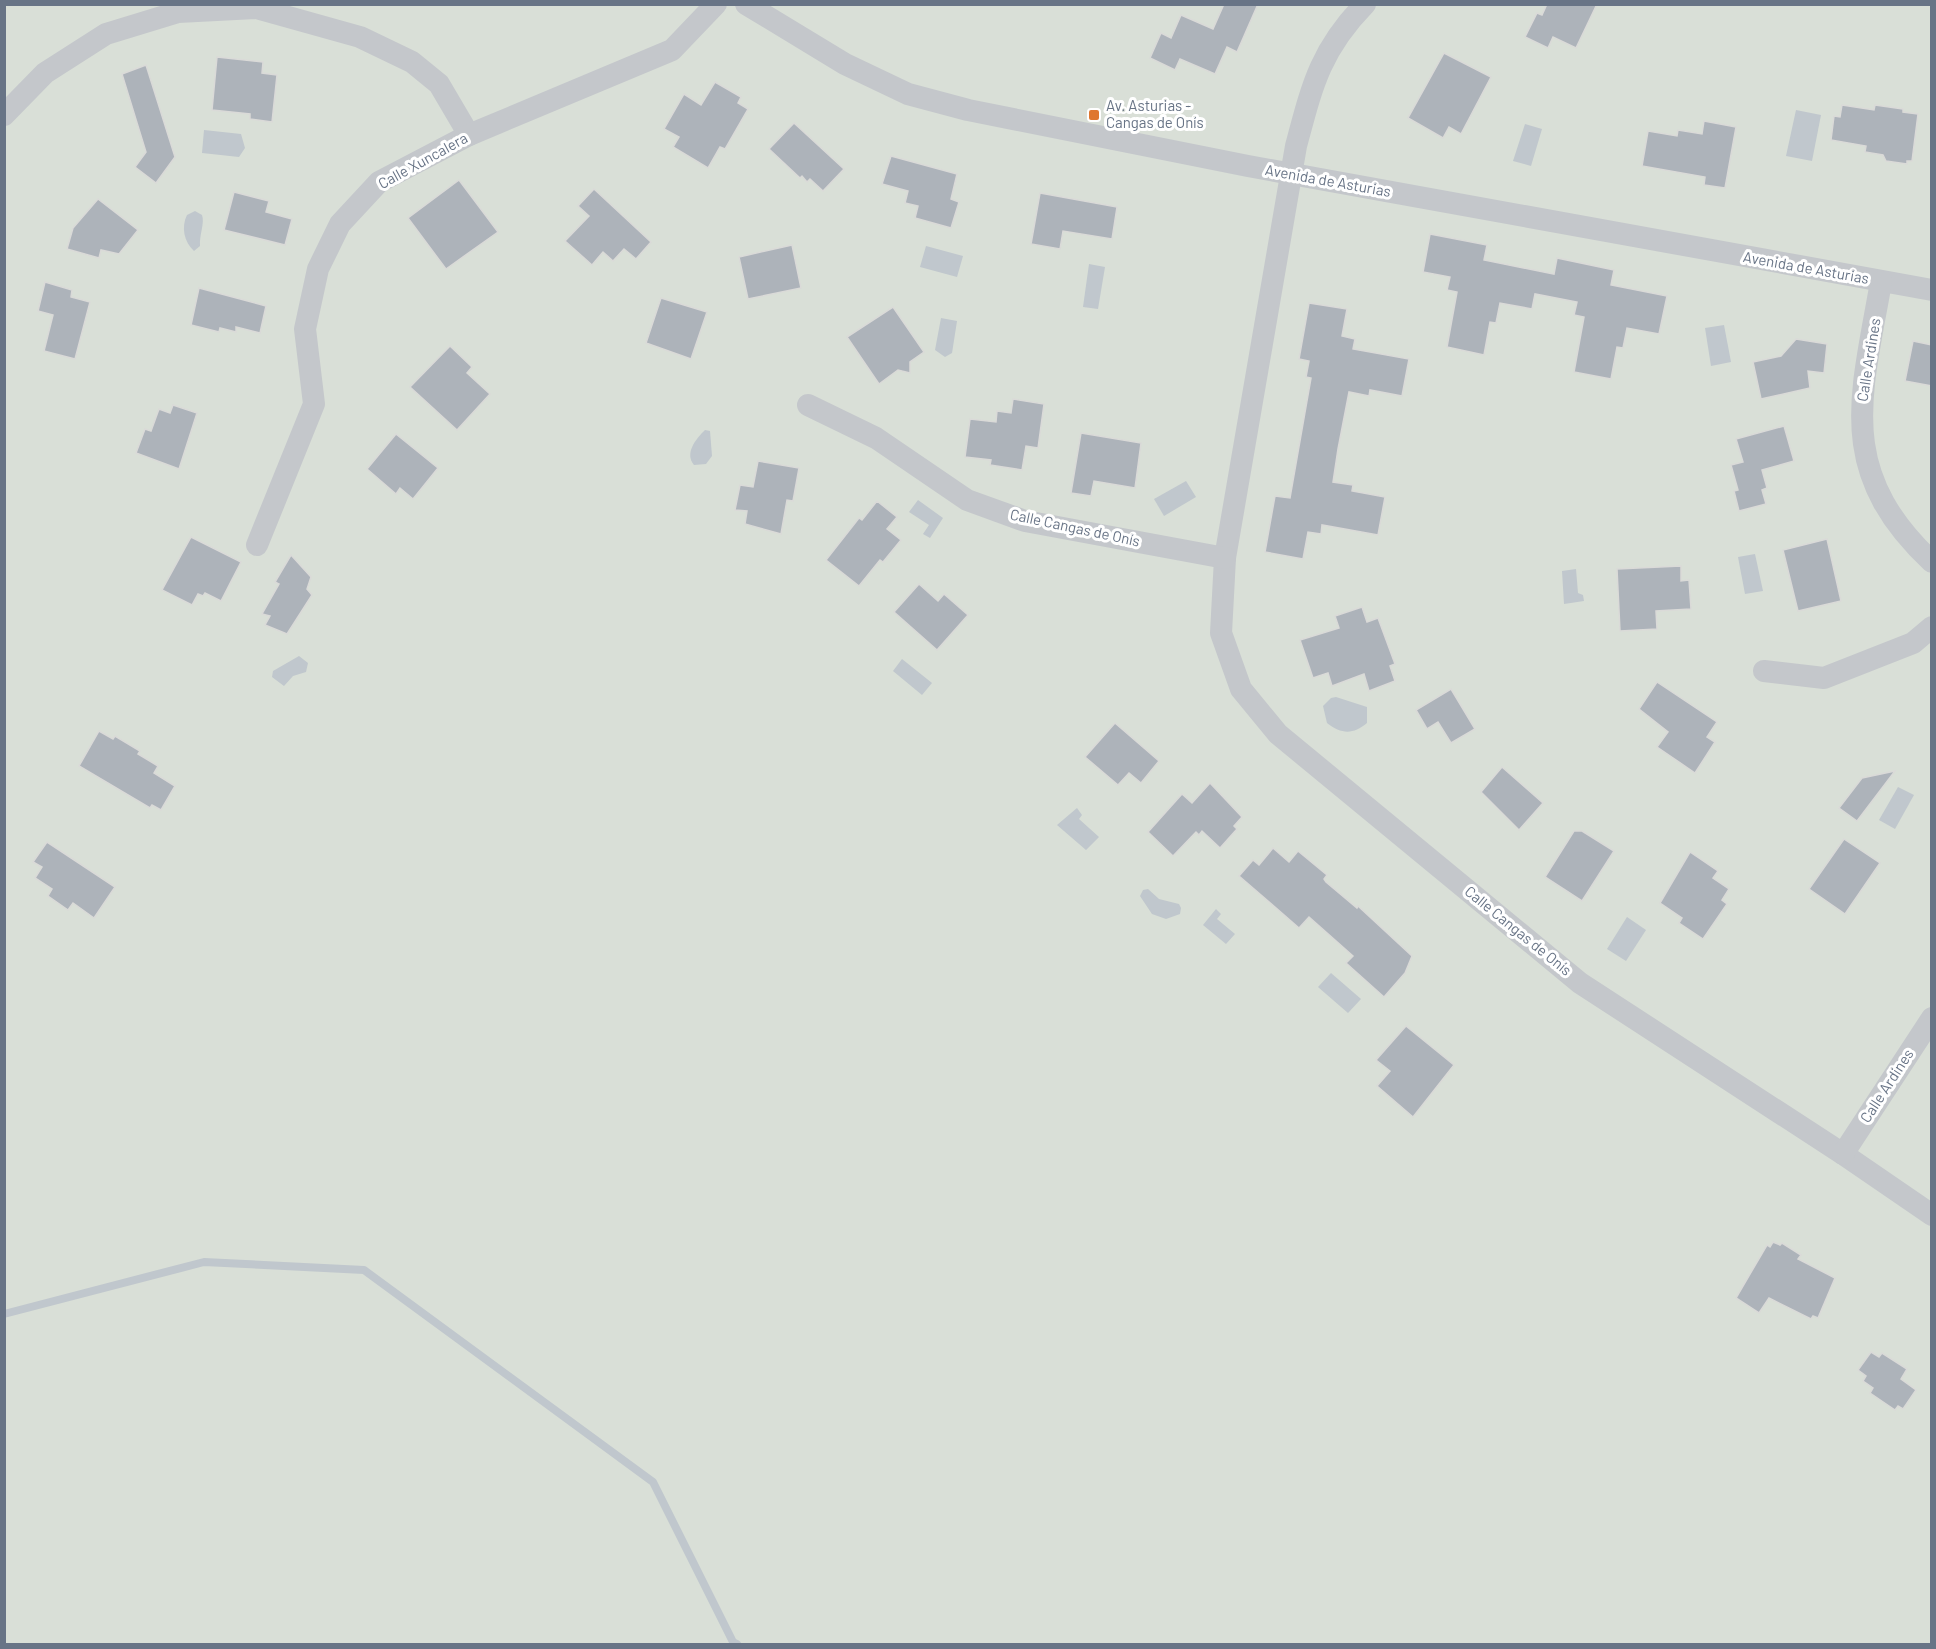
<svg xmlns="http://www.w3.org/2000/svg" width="1936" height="1649" font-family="Barlow,sans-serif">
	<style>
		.green { fill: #d9dfd7 }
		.water { fill: #c0c7cd }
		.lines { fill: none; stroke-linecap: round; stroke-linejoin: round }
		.stream { stroke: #c0c7cd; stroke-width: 8 }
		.building { fill: #adb3ba; stroke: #dadad8; stroke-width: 1.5 }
		.minor { stroke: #c4c7cb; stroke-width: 22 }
		.poi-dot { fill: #df772f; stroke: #fff; stroke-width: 2 }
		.labels { text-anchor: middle; stroke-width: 6; stroke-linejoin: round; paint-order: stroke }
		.poi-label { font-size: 15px; fill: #687486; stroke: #fff; text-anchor: start }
		.street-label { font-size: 15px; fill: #687486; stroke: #fff }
	</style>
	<rect width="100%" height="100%" fill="#f8f8f6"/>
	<rect class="green" x="5" y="5" width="1926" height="1639"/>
	<g class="water">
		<path d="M 1796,110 L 1821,115 L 1812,161 L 1786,156 Z"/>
		<path d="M 1525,124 L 1542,129 L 1531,166 L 1513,161 Z"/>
		<path d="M 204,130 L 241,134 L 245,148 L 239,157 L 202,153 Z"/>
		<path d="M 195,211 L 202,215 C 205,223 199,235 200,246 L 194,251 C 184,242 181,227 187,215 Z"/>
		<path d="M 926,246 L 963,256 L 957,277 L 920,267 Z"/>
		<path d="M 1089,264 L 1105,267 L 1098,309 L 1083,307 Z"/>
		<path d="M 941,318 L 957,321 L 952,353 L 945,357 L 935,350 Z"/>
		<path d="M 1724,325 L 1731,362 L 1711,366 L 1705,328 Z"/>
		<path d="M 705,430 L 710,431 L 712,456 L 706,464 L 694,465 C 684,453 696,439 705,430 Z"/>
		<path d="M 1186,481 L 1196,497 L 1164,516 L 1154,499 Z"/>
		<path d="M 918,500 L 943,518 L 930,538 L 923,534 L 929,525 L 909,512 Z"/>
		<path d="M 1755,554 L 1763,591 L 1745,594 L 1738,557 Z"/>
		<path d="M 1576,569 L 1578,593 L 1583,595 L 1584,601 L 1564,604 L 1562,571 Z"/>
		<path d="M 299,656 L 308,663 L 306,672 L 293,676 L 284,686 L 272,677 L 273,671 Z"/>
		<path d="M 902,659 L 932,683 L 922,695 L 893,671 Z"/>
		<path d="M 1336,697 L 1367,707 L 1367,723 C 1353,735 1341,734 1327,723 L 1323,706 L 1331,698 Z"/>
		<path d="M 1898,787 L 1914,795 L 1895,829 L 1879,820 Z"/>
		<path d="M 1077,808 L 1082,815 L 1079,819 L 1099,837 L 1086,850 L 1057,825 Z"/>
		<path d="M 1148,889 L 1159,899 L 1179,904 L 1181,908 L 1180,914 L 1166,919 L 1152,914 L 1140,896 L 1143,890 Z"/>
		<path d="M 1216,909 L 1221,914 L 1217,919 L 1235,934 L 1226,944 L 1203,925 Z"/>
		<path d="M 1627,917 L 1646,930 L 1626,961 L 1607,949 Z"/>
		<path d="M 1331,973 L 1361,999 L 1348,1013 L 1318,987 Z"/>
	</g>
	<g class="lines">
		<path class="stream" d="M 4,1314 L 204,1262 L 364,1270 L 653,1482 L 733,1642 L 737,1644"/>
	</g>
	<g class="building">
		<path d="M 1224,4 L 1258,4 L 1237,52 L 1227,47 L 1215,74 L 1180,59 L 1175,70 L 1150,58 L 1161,33 L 1171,38 L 1181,15 L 1213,29 Z"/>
		<path d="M 1547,4 L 1597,4 L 1576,48 L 1553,37 L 1548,48 L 1525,37 L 1537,13 L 1542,15 Z"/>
		<path d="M 1444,53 L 1491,77 L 1461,134 L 1449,127 L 1443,138 L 1408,118 Z"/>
		<path d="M 217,57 L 263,62 L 262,73 L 277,75 L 272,122 L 250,119 L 250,114 L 212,110 Z"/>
		<path d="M 146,65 L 175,157 L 156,183 L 135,167 L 146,152 L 122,74 Z"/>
		<path d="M 715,82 L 741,97 L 738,103 L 748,109 L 725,149 L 720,147 L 708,168 L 673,147 L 679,137 L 664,129 L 684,94 L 701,105 Z"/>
		<path d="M 1842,105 L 1874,110 L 1875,105 L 1903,109 L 1903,112 L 1918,114 L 1912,161 L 1907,161 L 1907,164 L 1886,161 L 1883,155 L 1865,152 L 1866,146 L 1831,140 L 1834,116 L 1840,117 Z"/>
		<path d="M 1704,121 L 1736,127 L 1725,188 L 1704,185 L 1705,177 L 1642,166 L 1648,131 L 1677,136 L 1678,130 L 1702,134 Z"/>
		<path d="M 794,123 L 844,169 L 823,191 L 810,179 L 807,182 L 802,176 L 800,178 L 769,149 Z"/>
		<path d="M 891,156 L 957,174 L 951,199 L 959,202 L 951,228 L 915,218 L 918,206 L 905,203 L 908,191 L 882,184 Z"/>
		<path d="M 459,180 L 498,232 L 446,269 L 408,218 Z"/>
		<path d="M 594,189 L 651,242 L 636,259 L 624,249 L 613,261 L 603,252 L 592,265 L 565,241 L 589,216 L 578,206 Z"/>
		<path d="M 234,192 L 269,201 L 266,212 L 292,219 L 285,245 L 224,230 Z"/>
		<path d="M 1040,193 L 1117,207 L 1112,239 L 1063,231 L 1060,249 L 1031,244 Z"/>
		<path d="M 98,199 L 138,230 L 119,254 L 101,250 L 99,258 L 67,249 L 73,228 Z"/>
		<path d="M 1430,234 L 1487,245 L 1484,260 L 1554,274 L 1557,258 L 1614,270 L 1611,285 L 1667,296 L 1659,334 L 1627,328 L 1623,348 L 1617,347 L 1611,379 L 1574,372 L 1584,317 L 1574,315 L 1577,302 L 1535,294 L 1532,309 L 1500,303 L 1496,323 L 1490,322 L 1484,355 L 1447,347 L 1457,292 L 1447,290 L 1450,277 L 1423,272 Z"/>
		<path d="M 792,245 L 801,288 L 748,299 L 739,257 Z"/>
		<path d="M 45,282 L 72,290 L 71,297 L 90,302 L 75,359 L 44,351 L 53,315 L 38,311 Z"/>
		<path d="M 199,288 L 266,306 L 260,333 L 236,327 L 236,332 L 220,328 L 219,332 L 191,325 Z"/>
		<path d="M 661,298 L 707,312 L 691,359 L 646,343 Z"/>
		<path d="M 1309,303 L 1347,309 L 1342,336 L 1355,339 L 1353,349 L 1409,359 L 1402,396 L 1370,390 L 1369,396 L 1349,392 L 1338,449 L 1333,482 L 1353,485 L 1352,491 L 1385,497 L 1378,535 L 1322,525 L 1321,534 L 1308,532 L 1303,559 L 1265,552 L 1275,496 L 1290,498 L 1311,378 L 1306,377 L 1309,361 L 1299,359 Z"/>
		<path d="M 893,307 L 924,352 L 910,362 L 910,373 L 898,370 L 879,384 L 847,337 Z"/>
		<path d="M 1796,339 L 1827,344 L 1824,373 L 1808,371 L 1810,388 L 1761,399 L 1753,362 L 1781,356 Z"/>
		<path d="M 1913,341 L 1932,345 L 1932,386 L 1905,381 Z"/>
		<path d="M 450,346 L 472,367 L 467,373 L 490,394 L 457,430 L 410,387 Z"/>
		<path d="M 1013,399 L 1044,404 L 1038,448 L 1026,446 L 1022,470 L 990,465 L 991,460 L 965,457 L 970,419 L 996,422 L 997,411 L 1011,413 Z"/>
		<path d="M 173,405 L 197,413 L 179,469 L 136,453 L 145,429 L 151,431 L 159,409 L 170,413 Z"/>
		<path d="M 1784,426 L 1794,461 L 1762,470 L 1767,488 L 1762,490 L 1766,504 L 1739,511 L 1734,491 L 1738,490 L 1731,465 L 1743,462 L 1736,439 Z"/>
		<path d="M 1081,433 L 1141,443 L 1135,488 L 1094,481 L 1091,496 L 1071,493 Z"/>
		<path d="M 396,434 L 438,468 L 413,499 L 400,488 L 396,494 L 367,469 Z"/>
		<path d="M 758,461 L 799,468 L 793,501 L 787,500 L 781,534 L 745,524 L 747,511 L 735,510 L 740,485 L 753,487 Z"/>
		<path d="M 877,501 L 897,517 L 887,529 L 901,540 L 883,562 L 880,560 L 859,586 L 826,560 L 859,518 L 862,520 Z"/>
		<path d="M 191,537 L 241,562 L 221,601 L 205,593 L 203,596 L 198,594 L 192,605 L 162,590 Z"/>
		<path d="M 1827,539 L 1841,601 L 1798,611 L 1783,550 Z"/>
		<path d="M 291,555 L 311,577 L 307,589 L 312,595 L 287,634 L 265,625 L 270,616 L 262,614 L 279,584 L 275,582 Z"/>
		<path d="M 1681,566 L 1681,581 L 1689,580 L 1691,609 L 1656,611 L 1657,629 L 1620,631 L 1617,569 Z"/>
		<path d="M 919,584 L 938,601 L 944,594 L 968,615 L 937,650 L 894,612 Z"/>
		<path d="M 1362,607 L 1367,622 L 1378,618 L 1395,664 L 1390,666 L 1395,681 L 1369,691 L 1364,674 L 1332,686 L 1328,673 L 1313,678 L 1300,640 L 1339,628 L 1335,616 Z"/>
		<path d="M 1657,682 L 1717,722 L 1707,737 L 1715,742 L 1695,773 L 1657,747 L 1668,732 L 1639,709 Z"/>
		<path d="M 1451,689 L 1475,729 L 1451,743 L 1438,722 L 1427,729 L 1416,710 Z"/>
		<path d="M 1115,723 L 1159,761 L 1141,783 L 1129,773 L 1118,785 L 1085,757 Z"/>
		<path d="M 99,731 L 113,739 L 115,736 L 140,751 L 138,754 L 158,766 L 154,773 L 175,786 L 161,810 L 152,805 L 150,808 L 79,766 Z"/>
		<path d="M 1502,767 L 1543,803 L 1519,830 L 1481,792 Z"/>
		<path d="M 1895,771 L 1857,821 L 1839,808 L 1862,778 Z"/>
		<path d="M 1210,783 L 1242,817 L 1234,826 L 1237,829 L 1220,848 L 1202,831 L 1199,835 L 1196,832 L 1173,856 L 1148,832 L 1182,794 L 1192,803 Z"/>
		<path d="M 1574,831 L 1582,831 L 1614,851 L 1582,901 L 1545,877 Z"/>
		<path d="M 1844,839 L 1880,863 L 1845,914 L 1809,889 Z"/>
		<path d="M 47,842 L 115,887 L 94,918 L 73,903 L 68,910 L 48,896 L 52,889 L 35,878 L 42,867 L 33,862 Z"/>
		<path d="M 1273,848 L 1289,862 L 1298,851 L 1327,875 L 1324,879 L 1326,882 L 1357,908 L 1358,906 L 1412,956 L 1405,973 L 1384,997 L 1346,963 L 1353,956 L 1309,917 L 1299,928 L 1239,876 L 1253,860 L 1259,865 Z"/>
		<path d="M 1690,852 L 1718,871 L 1713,878 L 1729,889 L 1722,900 L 1727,904 L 1703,939 L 1679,923 L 1682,918 L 1660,903 Z"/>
		<path d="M 1406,1026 L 1454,1065 L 1413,1117 L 1377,1086 L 1390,1071 L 1376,1060 Z"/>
		<path d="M 1773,1242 L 1780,1245 L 1782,1243 L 1801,1255 L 1798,1259 L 1835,1278 L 1818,1318 L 1813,1316 L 1811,1319 L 1769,1298 L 1759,1313 L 1736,1298 L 1767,1245 L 1770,1247 Z"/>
		<path d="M 1871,1352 L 1879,1357 L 1882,1353 L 1907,1369 L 1901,1379 L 1916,1390 L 1903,1409 L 1898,1406 L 1895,1410 L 1870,1393 L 1873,1388 L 1863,1381 L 1866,1376 L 1858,1370 Z"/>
	</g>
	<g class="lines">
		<g class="minor">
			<path d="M 746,4 L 845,64 L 908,94 L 968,110 L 1248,166 L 1932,290"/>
			<path d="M 1365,4 C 1320,50 1312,86 1296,146 L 1225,558 L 1221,633 L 1241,689 L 1278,734 L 1580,983 L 1843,1154 L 1932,1215"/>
			<path d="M 4,115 L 45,73 L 106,34 L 178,12 L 256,8 L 360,37 L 412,62 L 439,84 L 469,135"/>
			<path d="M 1881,282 C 1861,397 1835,471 1932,562"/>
			<path d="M 808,405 L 876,438 L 967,500 L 1025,521 L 1225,558"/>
			<path d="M 257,545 L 314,404 L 305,329 L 318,269 L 340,224 L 379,182 L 469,135 L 672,50 L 716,4"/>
			<path d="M 1764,671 L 1824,678 L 1913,643 L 1932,627"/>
			<path d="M 1843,1154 L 1932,1018"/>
		</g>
	</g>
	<rect class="poi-dot" x="1088" y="109" width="12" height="12" rx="3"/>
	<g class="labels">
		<g class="poi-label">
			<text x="1106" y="111">Av. Asturias -<tspan x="1106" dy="17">Cangas de Onís</tspan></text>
		</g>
		<g class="street-label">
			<text transform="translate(423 161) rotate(-29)" y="5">Calle Xuncalera</text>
			<text transform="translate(1328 181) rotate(10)" y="5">Avenida de Asturias</text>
			<text transform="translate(1806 268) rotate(10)" y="5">Avenida de Asturias</text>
			<text transform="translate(1869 360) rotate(-81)" y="5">Calle Ardines</text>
			<text transform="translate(1075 528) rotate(12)" y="5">Calle Cangas de Onís</text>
			<text transform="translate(1518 931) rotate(39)" y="5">Calle Cangas de Onís</text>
			<text transform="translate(1887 1086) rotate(-57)" y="5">Calle Ardines</text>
		</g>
	</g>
	<rect width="1936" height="1649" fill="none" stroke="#687486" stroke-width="12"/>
</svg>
